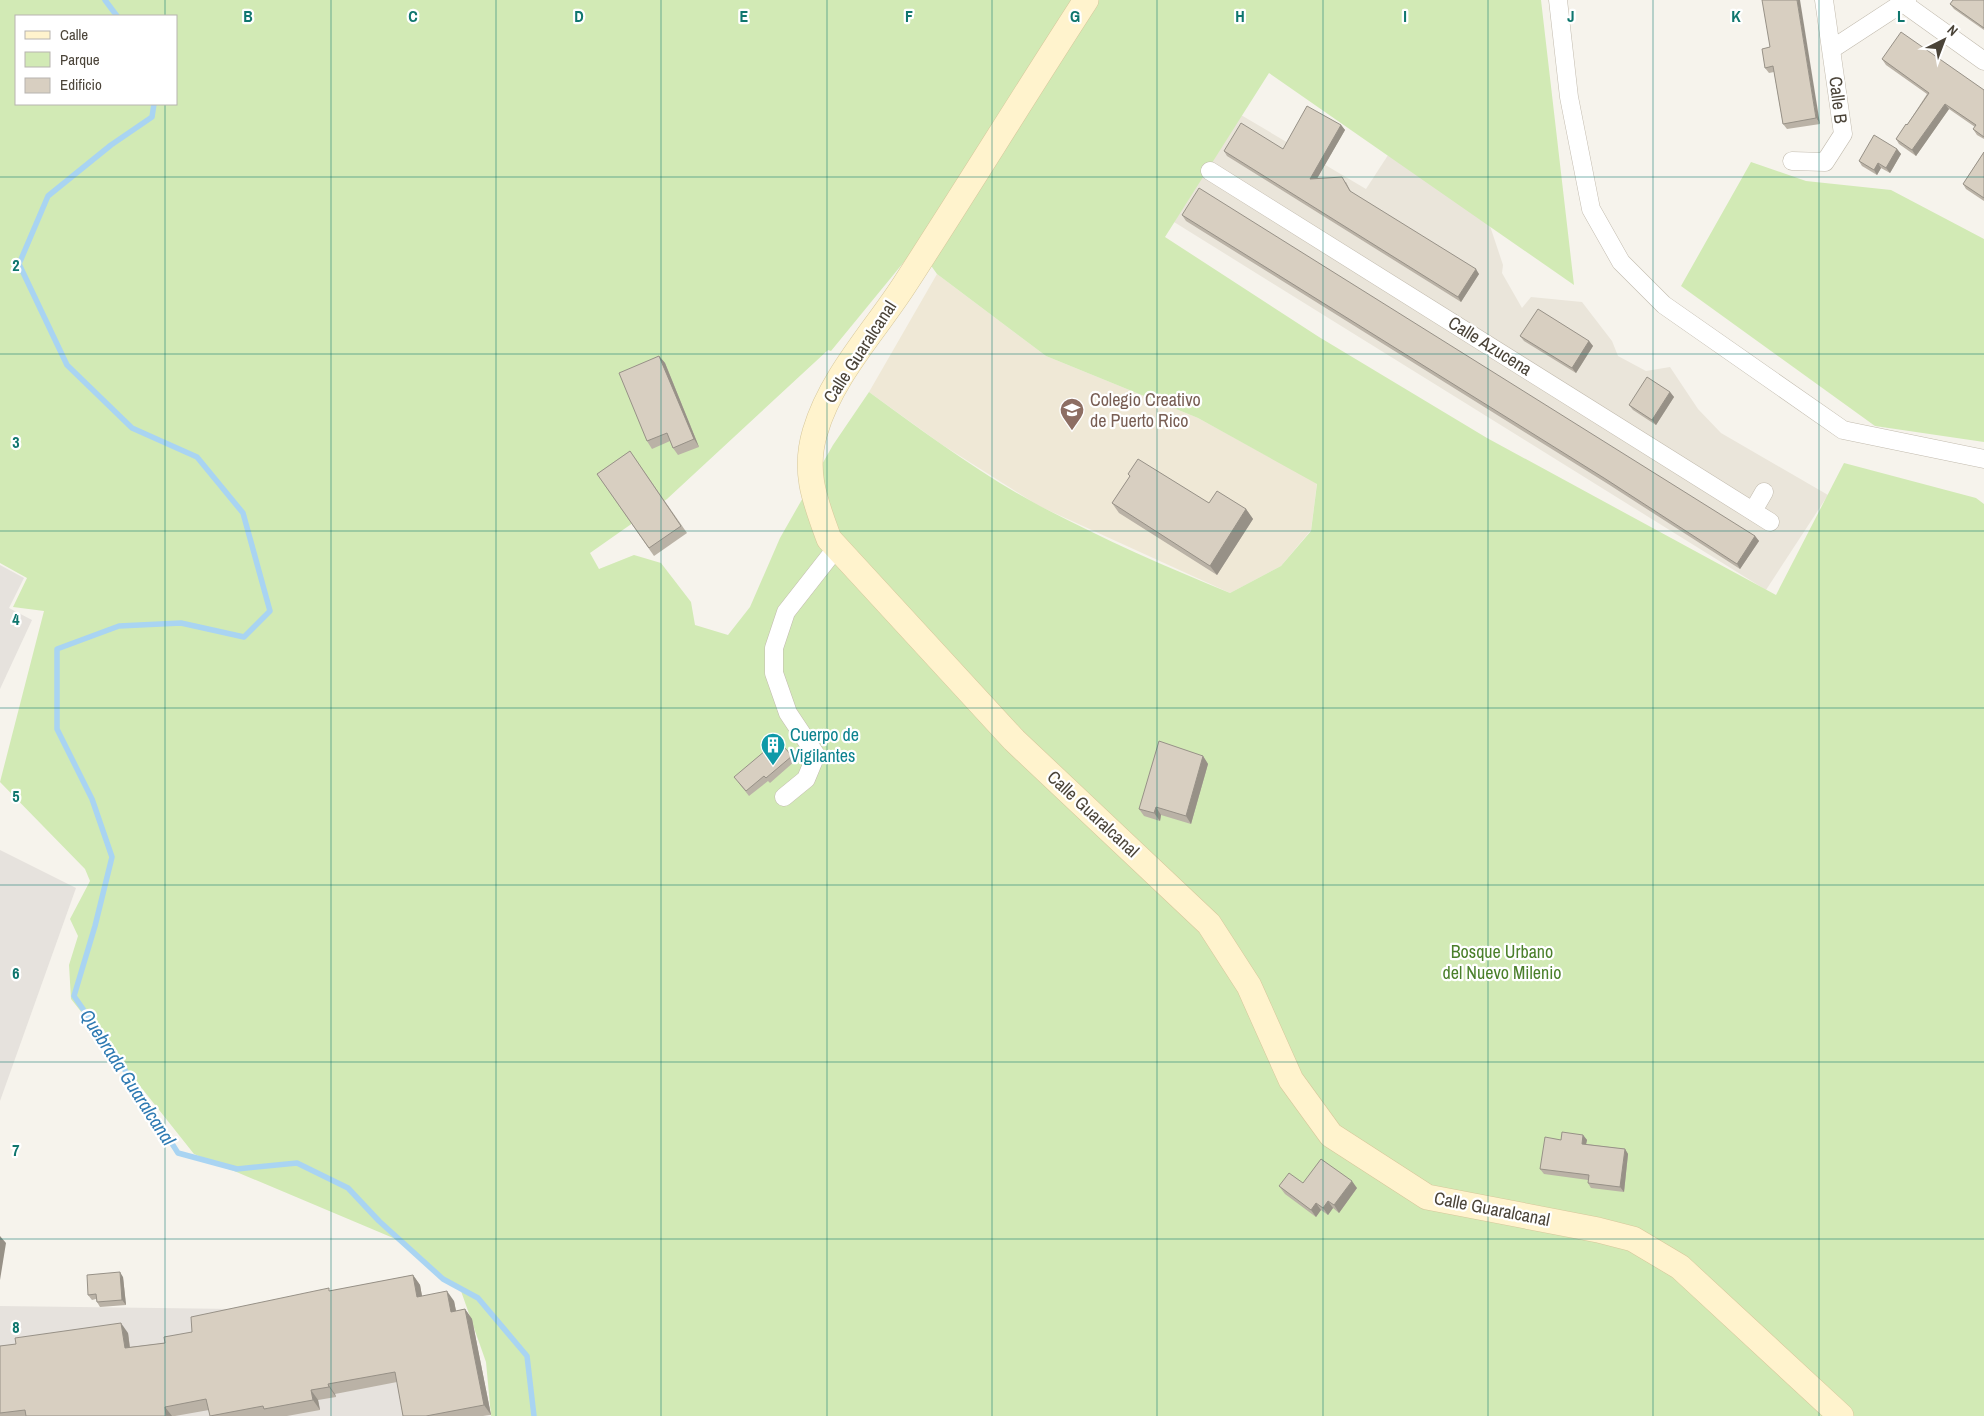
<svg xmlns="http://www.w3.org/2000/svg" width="1984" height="1416" font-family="'Archivo Narrow',sans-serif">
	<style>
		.residential { fill: #eae5da }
		.industrial { fill: #e6e2dd }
		.education { fill: #efe8d6 }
		.green { fill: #d2eab5; fill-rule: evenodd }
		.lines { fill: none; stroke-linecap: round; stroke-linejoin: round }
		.stream { stroke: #a9d4f2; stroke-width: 5.5 }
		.street-casing { stroke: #c2bbae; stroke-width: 19 }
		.secondary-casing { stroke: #d6c79b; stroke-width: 26 }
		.street { stroke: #fff; stroke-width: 18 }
		.secondary { stroke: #fff3cd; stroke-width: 25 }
		.wall { fill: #bab2a6 }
		.shaded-wall { fill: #979187 }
		.building { fill: #d8cfc1; stroke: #979187 }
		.grid { fill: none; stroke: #0f766e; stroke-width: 1; stroke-opacity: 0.55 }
		.labels { text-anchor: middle; stroke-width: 4.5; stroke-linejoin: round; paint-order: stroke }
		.street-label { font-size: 18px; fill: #4b4439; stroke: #fff }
		.education-label { font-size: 18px; fill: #785e54; stroke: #fff; text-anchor: start }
		.culture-label { font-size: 18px; fill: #0d838f; stroke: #fff; text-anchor: start }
		.park-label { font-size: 18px; fill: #4a7f2a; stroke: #fff }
		.water-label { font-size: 19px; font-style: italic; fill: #2e7ab2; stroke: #fff }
		.grid-label { font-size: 16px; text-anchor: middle; font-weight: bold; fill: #0f766e; stroke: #fff; stroke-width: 4.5; stroke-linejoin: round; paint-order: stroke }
	</style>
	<rect width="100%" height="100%" fill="#f6f3ec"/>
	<path class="residential" d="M 1241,115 L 1366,189 L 1392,149 L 1479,193 L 1503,265 L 1502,273 L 1522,308 L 1531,297 L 1582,302 L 1612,341 L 1618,356 L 1646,371 L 1670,367 L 1698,409 L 1721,433 L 1828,495 L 1766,590 L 1174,222 Z"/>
	<g class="industrial">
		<path d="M 0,565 L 24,578 L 9,608 L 32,620 L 0,689 Z"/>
		<path d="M 0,850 L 76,888 L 0,1101 Z"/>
		<path d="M 0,1306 L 458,1312 L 464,1416 L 0,1416 Z"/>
	</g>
	<path class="education" d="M 937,274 L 1046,356 L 1198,418 L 1317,483 L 1311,530 L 1281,566 L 1230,593 L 1039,506 L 941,444 L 869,392 Z"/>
	<g class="green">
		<path d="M 0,0 L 1541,0 L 1574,285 L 1269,73 L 1165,237 L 1319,337 L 1487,438 L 1776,595 L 1844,463 L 1976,498 L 1984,504 L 1984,1416 L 491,1416 L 486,1362 L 461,1291 L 398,1240 L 194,1154 L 71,999 L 69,965 L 78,936 L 70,919 L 90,881 L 85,869 L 0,782 L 44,611 L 13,607 L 27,578 L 0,563 ZM 16,16 L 176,16 L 176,104 L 16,104 ZM 917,246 L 937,274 L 1046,356 L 1198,418 L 1317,484 L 1311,531 L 1281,566 L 1230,593 C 1166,567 1101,538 1040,506 C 980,474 924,432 869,392 L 833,445 L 780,538 L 750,607 L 728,635 L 695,625 L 691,602 L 661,563 L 634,555 L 599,569 L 590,553 L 667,499 L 828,350 L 831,351 Z"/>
		<path d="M 1751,162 L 1806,181 L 1891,190 L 1984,239 L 1984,442 L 1875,426 L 1681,286 Z"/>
	</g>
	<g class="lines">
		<g class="stream">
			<path d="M 105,0 L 117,16"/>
			<path d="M 154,104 L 152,117 L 111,145 L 48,196 L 19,264 L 67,365 L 132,428 L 197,457 L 243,513 L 270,611 L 244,637 L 181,623 L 119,626 L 57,649 L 57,729 L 92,799 L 112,857 L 95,926 L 74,996 L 121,1064 L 178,1153 L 237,1169 L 297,1163 L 348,1188 L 379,1221 L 443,1279 L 478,1298 L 527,1356 L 534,1416"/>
		</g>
		<defs>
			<g id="street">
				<path d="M 1558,0 L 1569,97 L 1591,209 L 1621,262 L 1664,305 L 1843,430 L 1984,459"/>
				<path d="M 1903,3 L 1984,61"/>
				<path d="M 1832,49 L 1907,0"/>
				<path d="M 1792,161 L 1825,162 L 1843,134 L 1824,0"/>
				<path d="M 1210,171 L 1770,522"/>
				<path d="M 1753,511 L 1764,492"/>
				<path d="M 784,797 L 806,779 L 816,755 L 788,713 L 774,673 L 774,648 L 786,612 L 837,547"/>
			</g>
			<path id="secondary" d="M 1086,0 C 1025,94 966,190 905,284 C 874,332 831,377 815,432 C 803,472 815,501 829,539 L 1014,740 L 1209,924 L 1249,986 L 1291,1080 L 1331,1135 L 1427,1197 L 1598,1230 L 1633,1239 L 1680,1267 L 1841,1416"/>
		</defs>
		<use href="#street" class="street-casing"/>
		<use href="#secondary" class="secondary-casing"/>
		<use href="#street" class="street"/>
		<use href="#secondary" class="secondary"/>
	</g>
	<g class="wall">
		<path d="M 1984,0 L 1984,30 L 1954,9 L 1950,4 Z"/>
		<path d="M 1770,47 L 1820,124 L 1787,129 L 1783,124 L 1774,72 L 1769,73 L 1765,68 Z"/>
		<path d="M 1882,59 L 1984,90 L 1984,139 L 1977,135 L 1973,129 L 1975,127 L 1949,109 L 1916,156 L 1899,144 L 1896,139 L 1907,125 L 1927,94 L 1886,65 Z"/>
		<path d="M 1341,125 L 1345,130 L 1317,178 L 1346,182 L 1351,192 L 1479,274 L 1461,302 L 1227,156 L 1224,151 L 1283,149 Z"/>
		<path d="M 1897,149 L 1901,154 L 1890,173 L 1881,168 L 1877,175 L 1862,166 L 1859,161 Z"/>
		<path d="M 1984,152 L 1984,201 L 1966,189 L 1963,184 Z"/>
		<path d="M 1182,215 L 1755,536 L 1759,541 L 1740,569 L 1608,484 L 1186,221 Z"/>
		<path d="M 1520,336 L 1589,341 L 1593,346 L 1576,373 L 1524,341 Z"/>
		<path d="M 659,356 L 665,363 L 699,447 L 678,455 L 673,448 L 670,441 L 652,449 L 647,441 Z"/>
		<path d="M 1670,392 L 1674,397 L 1656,425 L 1633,410 L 1629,405 Z"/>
		<path d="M 630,451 L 687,533 L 654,556 L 597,474 Z"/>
		<path d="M 1128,474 L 1209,503 L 1246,509 L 1253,519 L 1217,575 L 1119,513 L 1112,503 L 1130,476 Z"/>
		<path d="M 792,756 L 795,761 L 770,783 L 768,781 L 749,796 L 738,782 Z"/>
		<path d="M 1203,756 L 1208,764 L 1191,824 L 1161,815 L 1160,821 L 1144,816 L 1139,809 Z"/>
		<path d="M 1583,1135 L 1587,1140 L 1586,1144 L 1625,1149 L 1628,1154 L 1624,1192 L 1591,1188 L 1588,1183 L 1588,1180 L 1544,1174 L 1540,1169 L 1561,1140 Z"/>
		<path d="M 1303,1183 L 1357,1188 L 1339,1213 L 1333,1208 L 1328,1215 L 1321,1210 L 1316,1217 L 1285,1194 L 1279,1186 Z"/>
		<path d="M 413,1275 L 420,1285 L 422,1296 L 454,1301 L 456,1311 L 465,1309 L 472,1319 L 491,1415 L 483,1416 L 403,1416 L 397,1382 L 335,1394 L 336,1397 L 318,1400 L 320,1410 L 287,1416 L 210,1416 L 209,1410 L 175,1416 L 0,1416 L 0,1346 L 128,1333 L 130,1347 L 165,1343 L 192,1332 L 331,1291 Z"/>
		<path d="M 123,1277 L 126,1305 L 100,1307 L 97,1302 L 96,1299 L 92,1300 L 88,1295 Z"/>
	</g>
	<g class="shaded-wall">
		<path d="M 1797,0 L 1800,0 L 1820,124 L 1816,118 Z"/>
		<path d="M 1945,104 L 1949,109 L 1916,156 L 1912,150 Z"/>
		<path d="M 1341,125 L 1345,130 L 1314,184 L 1310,179 Z"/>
		<path d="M 1897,149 L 1901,154 L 1890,173 L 1886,168 Z"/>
		<path d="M 1878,163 L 1881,168 L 1877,175 L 1874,170 Z"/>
		<path d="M 1476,269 L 1479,274 L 1461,302 L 1458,297 Z"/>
		<path d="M 1589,341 L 1593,346 L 1576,373 L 1572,368 Z"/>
		<path d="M 659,356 L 665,363 L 699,447 L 694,439 Z"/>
		<path d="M 1670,392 L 1674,397 L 1656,425 L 1652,420 Z"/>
		<path d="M 1246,509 L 1253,519 L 1217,575 L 1210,566 Z"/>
		<path d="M 1755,536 L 1759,541 L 1740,569 L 1737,564 Z"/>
		<path d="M 1203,756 L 1208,764 L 1191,824 L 1186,816 Z"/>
		<path d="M 1156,807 L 1161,815 L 1160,821 L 1154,813 Z"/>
		<path d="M 1583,1135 L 1587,1140 L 1585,1149 L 1582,1144 Z"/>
		<path d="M 1625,1149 L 1628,1154 L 1624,1192 L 1620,1187 Z"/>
		<path d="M 1352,1181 L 1357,1188 L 1339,1213 L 1334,1205 Z"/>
		<path d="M 1328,1201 L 1333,1208 L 1328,1215 L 1323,1208 Z"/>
		<path d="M 1316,1203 L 1321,1210 L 1316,1217 L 1311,1210 Z"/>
		<path d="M 0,1236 L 6,1243 L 0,1280 Z"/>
		<path d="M 120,1272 L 123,1277 L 126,1305 L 122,1300 Z"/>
		<path d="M 413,1275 L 420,1285 L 424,1307 L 417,1297 Z"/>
		<path d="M 447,1291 L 454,1301 L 458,1321 L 451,1312 Z"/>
		<path d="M 465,1309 L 472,1319 L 491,1415 L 484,1405 Z"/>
		<path d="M 121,1323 L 128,1333 L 131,1358 L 125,1348 Z"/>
		<path d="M 328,1384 L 335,1394 L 336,1397 L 329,1387 Z"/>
		<path d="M 311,1390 L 318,1400 L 320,1410 L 313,1400 Z"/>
		<path d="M 165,1407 L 172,1416 L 166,1416 Z"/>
	</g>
	<g class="building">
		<path d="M 1762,0 L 1797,0 L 1816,118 L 1783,124 L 1773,66 L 1765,68 L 1762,49 L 1770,47 Z"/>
		<path d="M 1953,0 L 1984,0 L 1984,28 L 1950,4 Z"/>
		<path d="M 1901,32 L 1984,90 L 1984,137 L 1973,129 L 1976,125 L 1945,104 L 1912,150 L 1896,139 L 1906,124 L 1907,125 L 1929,93 L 1882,59 Z"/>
		<path d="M 1307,106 L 1341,125 L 1310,179 L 1342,177 L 1350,191 L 1476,269 L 1458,297 L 1224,151 L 1241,123 L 1283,149 Z"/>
		<path d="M 1874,135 L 1897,149 L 1886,168 L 1878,163 L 1874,170 L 1859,161 Z"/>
		<path d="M 1984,152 L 1984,198 L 1963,184 Z"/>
		<path d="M 1199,188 L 1755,536 L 1737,564 L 1604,478 L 1182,215 Z"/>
		<path d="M 1538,309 L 1589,341 L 1572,368 L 1520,336 Z"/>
		<path d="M 659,356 L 694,439 L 673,448 L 667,433 L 647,441 L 619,373 Z"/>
		<path d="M 1647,377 L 1670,392 L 1652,420 L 1629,405 Z"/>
		<path d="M 630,451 L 681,526 L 649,548 L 597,474 Z"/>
		<path d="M 1138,459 L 1209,503 L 1217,491 L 1246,509 L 1210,566 L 1112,503 L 1130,476 L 1128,474 Z"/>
		<path d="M 778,740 L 792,756 L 766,778 L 764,776 L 746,791 L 734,777 Z"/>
		<path d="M 1159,741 L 1203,756 L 1186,816 L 1156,807 L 1154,813 L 1139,809 Z"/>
		<path d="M 1562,1132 L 1583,1135 L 1582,1144 L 1625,1149 L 1620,1187 L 1588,1183 L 1589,1175 L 1540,1169 L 1545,1137 L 1561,1140 Z"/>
		<path d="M 1321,1159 L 1352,1181 L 1334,1205 L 1328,1201 L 1323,1208 L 1316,1203 L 1311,1210 L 1279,1186 L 1289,1173 L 1303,1183 Z"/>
		<path d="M 120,1272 L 122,1300 L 97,1302 L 96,1294 L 88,1295 L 87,1275 Z"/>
		<path d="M 413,1275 L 417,1297 L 447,1291 L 451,1312 L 465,1309 L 484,1405 L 426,1416 L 403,1416 L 395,1372 L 328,1384 L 329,1387 L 311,1390 L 313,1400 L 264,1409 L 263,1406 L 210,1416 L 206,1399 L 165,1407 L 166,1416 L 26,1416 L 25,1410 L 0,1413 L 0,1346 L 16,1344 L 15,1338 L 121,1323 L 125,1348 L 165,1343 L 164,1337 L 192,1332 L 191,1317 L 329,1288 L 329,1291 Z"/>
	</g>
	<path class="grid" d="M 165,0 L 165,16M 331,0 L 331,1416M 496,0 L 496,1416M 661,0 L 661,1416M 827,0 L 827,1416M 992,0 L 992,1416M 1157,0 L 1157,1416M 1323,0 L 1323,1416M 1488,0 L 1488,1416M 1653,0 L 1653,1416M 1819,0 L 1819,1416M 165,104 L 165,1416M 0,177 L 1984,177M 0,354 L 1984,354M 0,531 L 1984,531M 0,708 L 1984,708M 0,885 L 1984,885M 0,1062 L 1984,1062M 0,1239 L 1984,1239"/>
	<defs>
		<symbol id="school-pin" viewBox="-11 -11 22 30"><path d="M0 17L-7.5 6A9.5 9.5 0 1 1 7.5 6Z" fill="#8d6e63" stroke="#fff"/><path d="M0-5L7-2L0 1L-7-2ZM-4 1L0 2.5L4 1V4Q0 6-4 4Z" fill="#fff"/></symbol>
		<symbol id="building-pin" viewBox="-11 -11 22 30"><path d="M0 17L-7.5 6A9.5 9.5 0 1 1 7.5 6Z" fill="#0f9aa8" stroke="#fff"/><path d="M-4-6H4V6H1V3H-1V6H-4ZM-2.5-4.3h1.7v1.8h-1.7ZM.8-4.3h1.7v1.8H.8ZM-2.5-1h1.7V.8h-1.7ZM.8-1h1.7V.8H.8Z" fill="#fff"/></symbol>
	</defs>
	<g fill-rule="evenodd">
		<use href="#school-pin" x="1058" y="396" width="28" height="38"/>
		<use href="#building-pin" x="759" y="731" width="28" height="38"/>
	</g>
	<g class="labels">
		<g class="street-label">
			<text transform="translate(1838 100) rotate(83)" y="6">Calle B</text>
			<text transform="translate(1490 346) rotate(32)" y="6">Calle Azucena</text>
			<text transform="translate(860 352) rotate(-57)" y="6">Calle Guaralcanal</text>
			<text transform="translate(1093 814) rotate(43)" y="6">Calle Guaralcanal</text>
			<text transform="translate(1492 1209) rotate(11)" y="6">Calle Guaralcanal</text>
		</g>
		<g class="education-label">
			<text x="1090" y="406">Colegio Creativo<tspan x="1090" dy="21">de Puerto Rico</tspan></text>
		</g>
		<g class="culture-label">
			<text x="790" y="741">Cuerpo de<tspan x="790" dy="21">Vigilantes</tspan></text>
		</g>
		<g class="park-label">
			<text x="1502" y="958">Bosque Urbano<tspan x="1502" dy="21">del Nuevo Milenio</tspan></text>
		</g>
		<g class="water-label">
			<text transform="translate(128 1077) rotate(57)" y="7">Quebrada Guaralcanal</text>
		</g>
	</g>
	<g class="grid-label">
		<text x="248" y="22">B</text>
		<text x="413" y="22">C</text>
		<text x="579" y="22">D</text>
		<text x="744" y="22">E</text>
		<text x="909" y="22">F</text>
		<text x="1075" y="22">G</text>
		<text x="1240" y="22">H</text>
		<text x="1405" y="22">I</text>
		<text x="1571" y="22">J</text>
		<text x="1736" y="22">K</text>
		<text x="1901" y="22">L</text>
		<text x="16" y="271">2</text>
		<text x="16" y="448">3</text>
		<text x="16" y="625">4</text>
		<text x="16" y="802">5</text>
		<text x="16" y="979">6</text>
		<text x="16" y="1156">7</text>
		<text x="16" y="1333">8</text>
	</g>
	<rect x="15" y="15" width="162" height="90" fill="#ffffff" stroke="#b7b4b0"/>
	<rect x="25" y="31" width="25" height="8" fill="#fff3cd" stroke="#b7b4b0"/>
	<text x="60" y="40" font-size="15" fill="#4b4439">Calle</text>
	<rect x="25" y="52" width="25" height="15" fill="#d2eab5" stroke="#b7b4b0"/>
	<text x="60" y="65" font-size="15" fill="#4b4439">Parque</text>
	<rect x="25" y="78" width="25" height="15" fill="#d8cfc1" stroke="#b7b4b0"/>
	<text x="60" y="90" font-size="15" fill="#4b4439">Edificio</text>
	<g transform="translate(1944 40) rotate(42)" stroke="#ffffff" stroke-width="4" paint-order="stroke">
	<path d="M0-4L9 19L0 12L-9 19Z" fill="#4b4439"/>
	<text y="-8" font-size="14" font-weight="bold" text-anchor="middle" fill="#4b4439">N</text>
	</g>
</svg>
